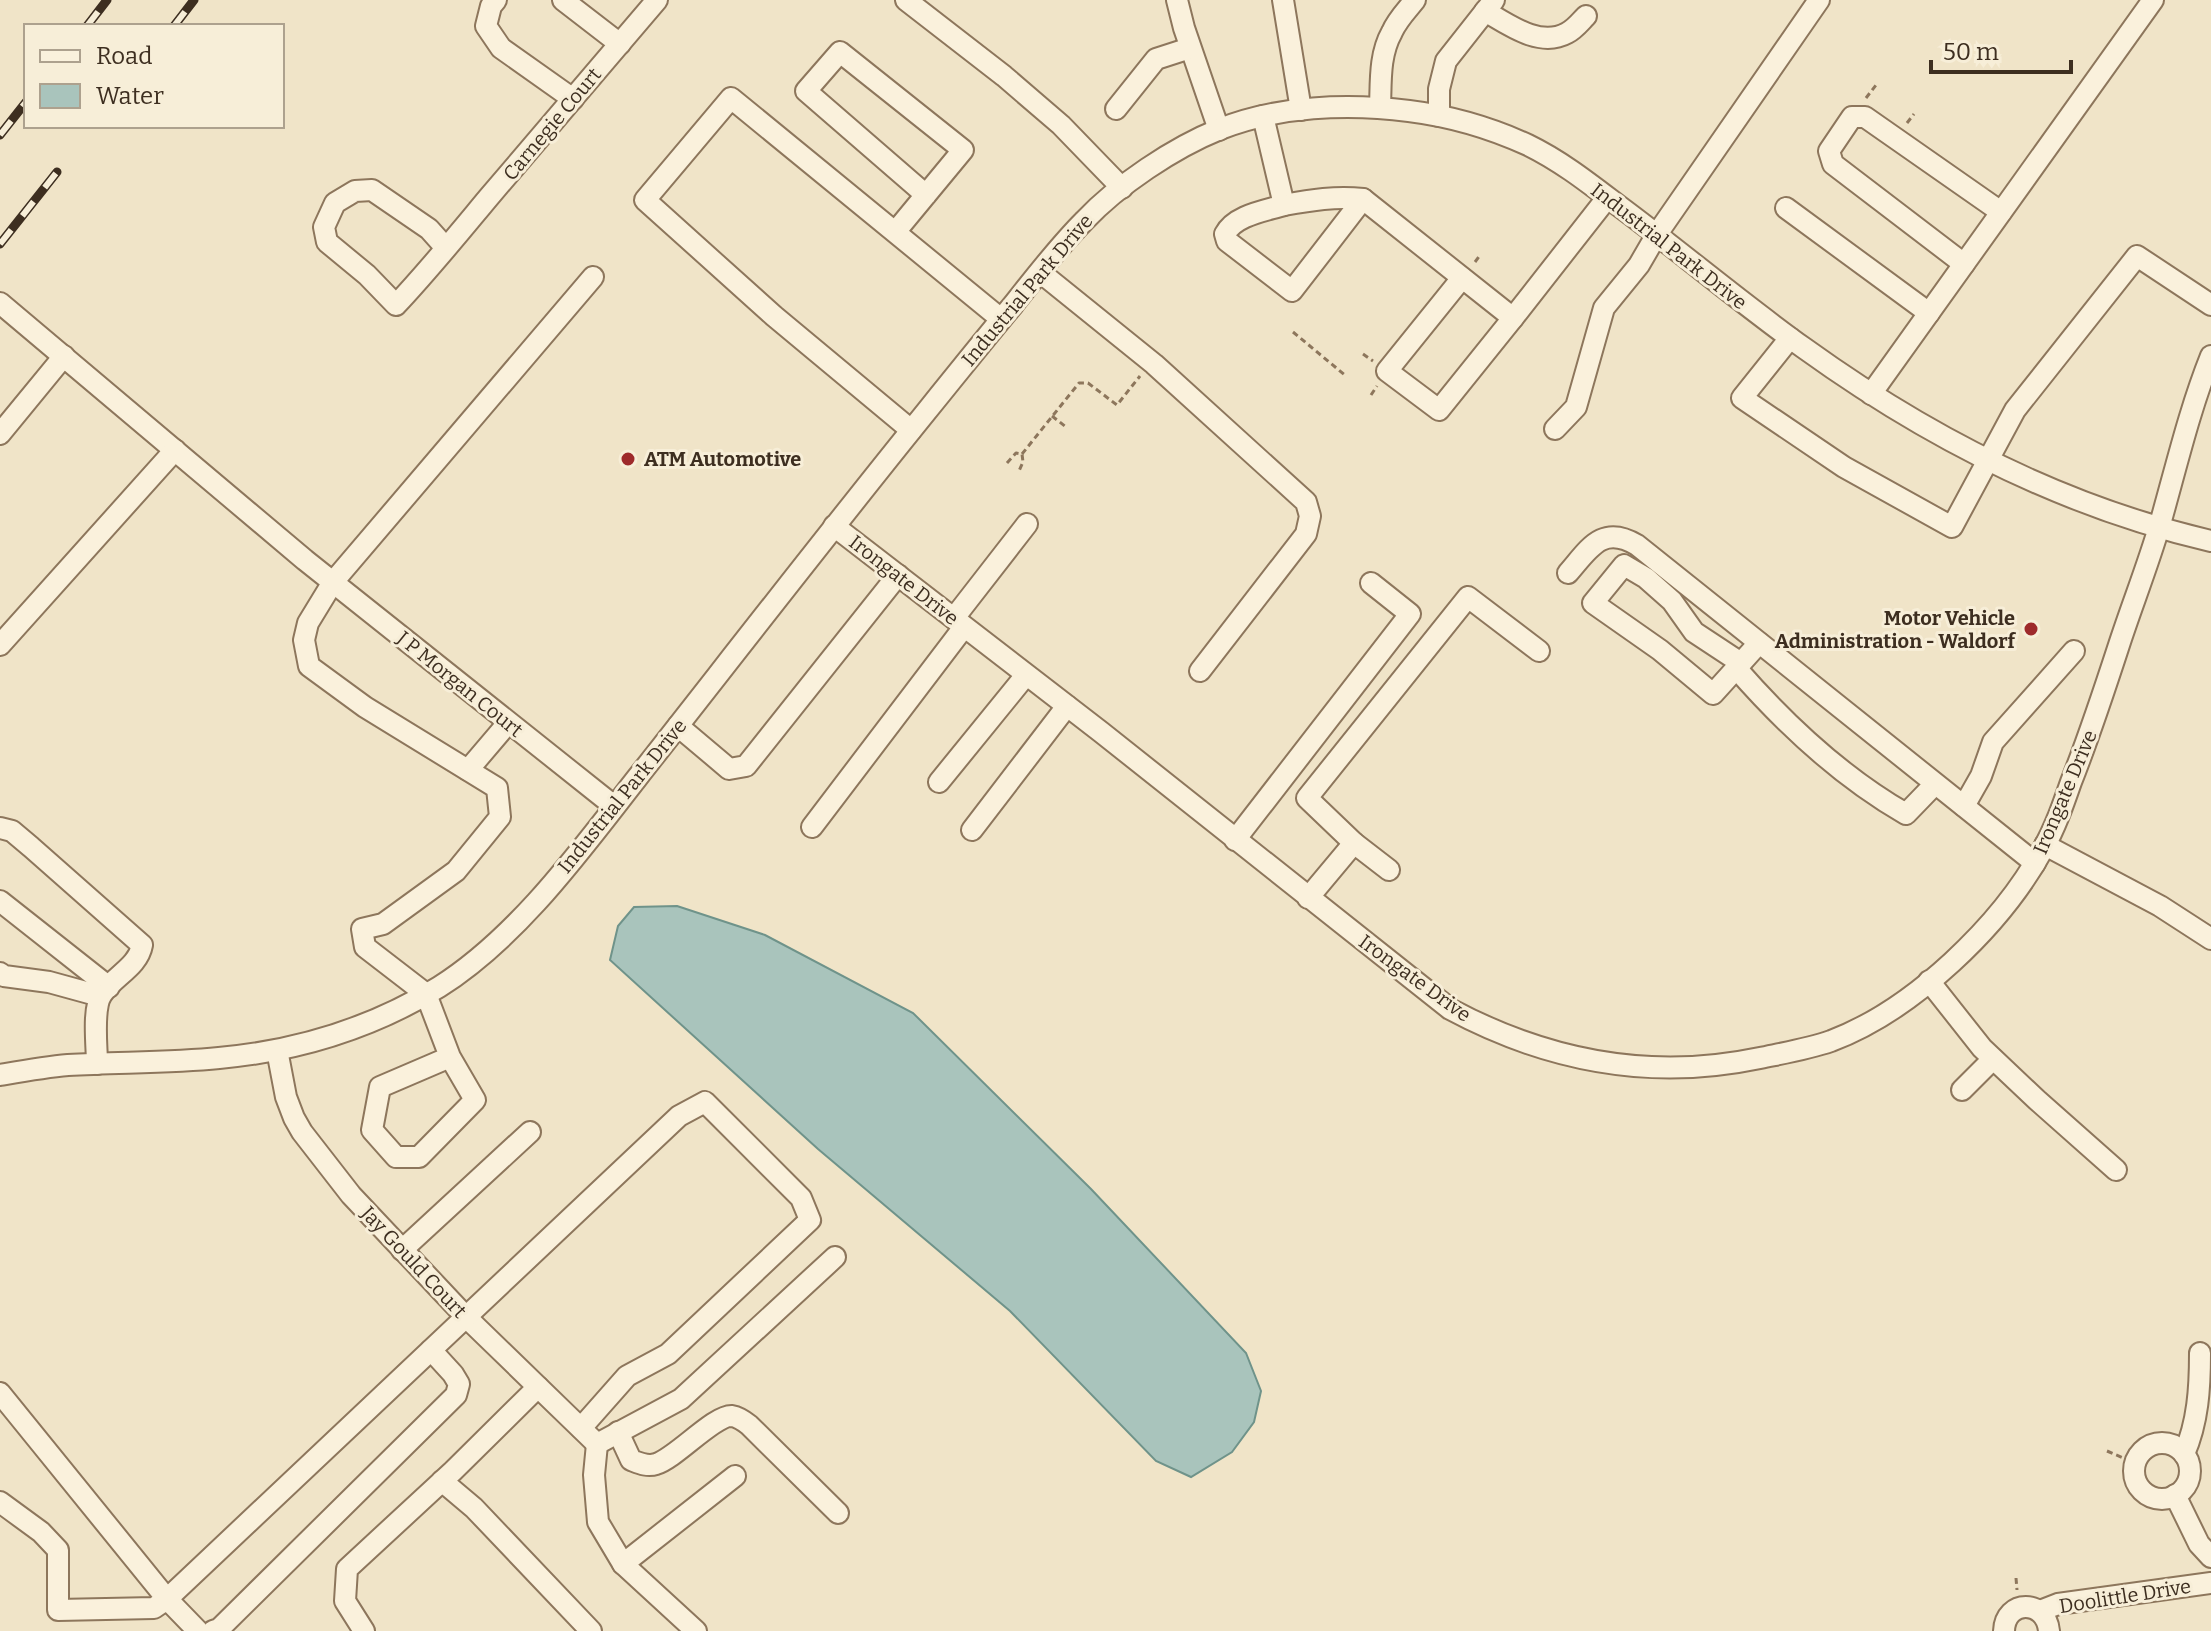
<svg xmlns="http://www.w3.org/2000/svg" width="2211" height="1631" font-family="Bitter,serif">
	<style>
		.water { fill: #a9c4bc; stroke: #6f938a; stroke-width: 2 }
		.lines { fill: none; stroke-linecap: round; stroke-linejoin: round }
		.minor-casing { stroke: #8d765c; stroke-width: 24 }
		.path { stroke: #8d765c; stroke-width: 3; stroke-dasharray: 6 4; stroke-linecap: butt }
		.minor { stroke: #faf1dc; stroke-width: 20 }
		.rail-casing { stroke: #3d2e20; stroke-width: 9 }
		.rail { stroke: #f7eed8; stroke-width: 6; stroke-dasharray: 18; stroke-linecap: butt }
		.poi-dot { fill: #9e2a2b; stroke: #f7eed8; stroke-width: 3 }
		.labels { text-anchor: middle; stroke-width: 6; stroke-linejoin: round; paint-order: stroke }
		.street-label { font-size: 20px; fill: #3d2e20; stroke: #f7eed8 }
		.poi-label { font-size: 20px; font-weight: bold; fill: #3d2e20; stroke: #f7eed8; text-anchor: start }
	</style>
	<rect width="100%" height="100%" fill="#f0e4c8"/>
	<path class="water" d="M 677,906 L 765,935 L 913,1013 L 1091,1189 L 1246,1353 L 1261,1391 L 1254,1422 L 1232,1452 L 1191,1477 L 1156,1461 L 1010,1311 L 818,1149 L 610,960 L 618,926 L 634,907 Z"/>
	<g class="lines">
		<defs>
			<g id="minor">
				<path d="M 496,0 L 491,6 L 486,26 L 501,48 L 573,99"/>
				<path d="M 563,0 L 620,44"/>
				<path d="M 906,0 L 1004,76 L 1061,125 L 1122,188"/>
				<path d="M 1177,0 L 1184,28 L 1219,130"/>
				<path d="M 1283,0 L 1301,110"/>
				<path d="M 1485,11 C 1509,25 1540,48 1567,33 C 1575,29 1580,22 1586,16"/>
				<path d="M 1380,108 C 1381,82 1379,55 1392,32 C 1397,20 1407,10 1415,0"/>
				<path d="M 1116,109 L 1156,59 L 1190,48"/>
				<path d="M 1263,116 L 1284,205 C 1311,200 1336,196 1363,199 L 1513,318 L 1607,198"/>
				<path d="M 1439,116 L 1439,89 L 1446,61 L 1494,0"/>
				<path d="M 1284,205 C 1265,211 1235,215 1225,234 L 1227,241 L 1292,291 L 1363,199"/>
				<path d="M 1786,208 L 1929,313"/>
				<path d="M 896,231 L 963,150 L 840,52 L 806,91 L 926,195"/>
				<path d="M 446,248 L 429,229 L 372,190 L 355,191 L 335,203 L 324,227 L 327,242 L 367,275 L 396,305 C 429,270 459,233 489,197 C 545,132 601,66 657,0"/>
				<path d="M 1964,264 L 1833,164 L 1829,151 L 1852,117 L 1865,117 L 2001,212"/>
				<path d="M 1040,272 L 1154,364 L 1306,502 L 1310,516 L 1306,534 L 1200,671"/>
				<path d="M 1462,278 L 1387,371 L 1439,410 L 1513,318"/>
				<path d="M 0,303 L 305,560 L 614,806"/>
				<path d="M 1790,338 L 1742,398 L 1844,467 L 1952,527 L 2015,410 L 2137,256 L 2211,305"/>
				<path d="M 1871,394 L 2153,0"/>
				<path d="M 1555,429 L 1576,407 L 1604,308 L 1639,265 L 1657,234 L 1819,0"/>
				<path d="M 911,430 L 774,316 L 645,200 L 731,98 L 1001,319"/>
				<path d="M 0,434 L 64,356"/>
				<path d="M 834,526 L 1101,732 L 1450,1009 C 1547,1061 1651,1081 1760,1058 C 1784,1053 1808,1049 1831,1041 C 1913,1010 2001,926 2043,849 C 2055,828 2063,805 2071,782 C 2089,737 2104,691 2119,645 C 2132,605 2148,565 2160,524 C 2176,468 2189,411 2211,356"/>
				<path d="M 1568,573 C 1589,549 1602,524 1637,545 L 2035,863"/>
				<path d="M 954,618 L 1027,524"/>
				<path d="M 0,645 L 175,450"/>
				<path d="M 1741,663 L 1713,694 L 1660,650 L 1593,603 L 1624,565 L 1646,578 L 1672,601 L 1694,632 L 1741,663 L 1759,643"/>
				<path d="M 1736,668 C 1784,723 1843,778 1906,814 L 1935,784"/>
				<path d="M 678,726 L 729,769 L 746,766 L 898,575"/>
				<path d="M 468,770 L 508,723"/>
				<path d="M 939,782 L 1026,675"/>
				<path d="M 1964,806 L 1981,776 L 1993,742 L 2074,651"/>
				<path d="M 812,827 L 964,627"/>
				<path d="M 0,828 L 12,831 L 31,847 L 142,945 C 138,967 114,976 102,994 C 92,1008 97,1046 97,1064"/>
				<path d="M 972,830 L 1067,706"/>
				<path d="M 1235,840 L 1410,614 L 1371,583"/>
				<path d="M 2045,845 L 2160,906 L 2211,939"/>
				<path d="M 1389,870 L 1354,843 L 1307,798 L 1468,597 L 1539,651"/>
				<path d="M 1308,898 L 1354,843"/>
				<path d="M 0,901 L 109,987"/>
				<path d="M 0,973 L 4,976 L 49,982 L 100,996"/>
				<path d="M 1929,981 L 1982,1048 L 2037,1100 L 2116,1170"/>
				<path d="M 277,1050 L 286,1097 L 294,1118 L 302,1132 L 351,1195 L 466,1317 L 597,1444"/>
				<path d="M 450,1057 L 475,1100 L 419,1157 L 396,1157 L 372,1130 L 380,1087 L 450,1057 L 426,994 L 365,947 L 362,929 L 383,924 L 456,871 L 500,817 L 497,788 L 365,707 L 309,666 L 304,640 L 308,623 L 333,582 L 593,277"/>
				<path d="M 0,1075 C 23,1071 45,1067 68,1065 C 118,1062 169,1063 219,1058 C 297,1051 372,1028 439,987 C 518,937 580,851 637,778 C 733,656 828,533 926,412 C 955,376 984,340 1013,305 C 1036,276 1058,247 1084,221 C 1118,185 1173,148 1220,129 C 1278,106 1347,103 1409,111 C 1449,116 1491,128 1528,145 C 1561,161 1590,184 1619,206 C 1681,252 1741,303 1804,348 C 1926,436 2064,507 2211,541"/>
				<path d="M 1962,1090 L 1993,1059"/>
				<path d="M 402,1250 L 530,1132"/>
				<path d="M 0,1393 L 167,1599 L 679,1116 L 705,1102 L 801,1198 L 810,1220 L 668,1354 L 627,1376 L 581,1428"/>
				<path d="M 618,1432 L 631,1460 C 639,1463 647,1467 656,1464 C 676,1458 714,1415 732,1416 C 738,1417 744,1421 749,1425 L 838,1513"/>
				<circle cx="2162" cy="1471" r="28"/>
				<path d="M 597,1444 L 681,1399 L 835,1257"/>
				<path d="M 597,1444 L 594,1475 L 598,1522 L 623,1564 L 696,1631"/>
				<path d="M 2184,1454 C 2198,1422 2200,1388 2200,1353"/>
				<path d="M 442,1481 L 474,1508 L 591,1631"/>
				<path d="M 2175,1495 L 2199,1544 L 2211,1557"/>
				<path d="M 0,1502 L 41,1532 L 58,1550 L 58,1610 L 154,1608 L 167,1599 L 198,1631"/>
				<path d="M 623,1564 L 735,1476"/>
				<path d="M 2040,1611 L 2058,1604 L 2211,1583"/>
				<path d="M 213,1631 L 219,1629 L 456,1395 L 459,1384 L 453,1374 L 431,1350"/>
				<path d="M 364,1631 L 345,1601 L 347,1569 L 453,1471 L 538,1387"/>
				<path d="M 2004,1631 C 2005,1599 2046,1599 2049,1631"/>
			</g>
		</defs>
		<use href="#minor" class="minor-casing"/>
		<g class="path">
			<path d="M 1866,98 L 1876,85"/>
			<path d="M 1907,123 L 1914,114"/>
			<path d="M 1475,262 L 1481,254"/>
			<path d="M 1293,332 L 1346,376"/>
			<path d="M 1363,354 L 1373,361"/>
			<path d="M 1371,395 L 1377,386"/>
			<path d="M 1052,416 L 1066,427"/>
			<path d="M 1022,454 L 1079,383 L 1088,383 L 1117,405 L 1140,376"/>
			<path d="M 1007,463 L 1016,453 L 1022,454 L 1023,462 L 1019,471"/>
			<path d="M 2107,1451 L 2135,1463"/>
			<path d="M 2016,1578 L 2017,1590"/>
		</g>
		<use href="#minor" class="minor"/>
		<defs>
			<g id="rail">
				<path d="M 87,26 L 107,0"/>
				<path d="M 174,26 L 194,0"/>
				<path d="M 0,135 L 26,102"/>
				<path d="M 0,244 L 57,172"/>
			</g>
		</defs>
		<use href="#rail" class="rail-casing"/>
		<use href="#rail" class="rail"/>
	</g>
	<g class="poi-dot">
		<circle cx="628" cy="459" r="8"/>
		<circle cx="2031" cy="629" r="8"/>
	</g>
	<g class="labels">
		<g class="street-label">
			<text transform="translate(552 124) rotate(-50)" y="7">Carnegie Court</text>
			<text transform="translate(1669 246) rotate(38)" y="7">Industrial Park Drive</text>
			<text transform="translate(1027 290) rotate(-50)" y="7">Industrial Park Drive</text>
			<text transform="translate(904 580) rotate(38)" y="7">Irongate Drive</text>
			<text transform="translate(460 684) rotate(39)" y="7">J P Morgan Court</text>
			<text transform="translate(2065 792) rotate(-67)" y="7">Irongate Drive</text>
			<text transform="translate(622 796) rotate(-51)" y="7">Industrial Park Drive</text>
			<text transform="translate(1415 978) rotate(36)" y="7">Irongate Drive</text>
			<text transform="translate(414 1262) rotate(47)" y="7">Jay Gould Court</text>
			<text transform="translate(2125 1596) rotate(-9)" y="7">Doolittle Drive</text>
		</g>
		<g class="poi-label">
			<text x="644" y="466">ATM Automotive</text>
			<text x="2015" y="625" text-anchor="end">Motor Vehicle<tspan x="2015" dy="23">Administration - Waldorf</tspan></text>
		</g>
	</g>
	<rect x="24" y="24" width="260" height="104" fill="#f7eed8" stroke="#ada18e" stroke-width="2"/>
	<rect x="40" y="50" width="40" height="12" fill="#faf1dc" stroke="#ada18e" stroke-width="2"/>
	<text x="96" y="64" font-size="24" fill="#3d2e20">Road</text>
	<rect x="40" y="84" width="40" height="24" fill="#a9c4bc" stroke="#ada18e" stroke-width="2"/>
	<text x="96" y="104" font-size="24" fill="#3d2e20">Water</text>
	<path d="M1931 60v12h140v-12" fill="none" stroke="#3d2e20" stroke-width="4"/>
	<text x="1943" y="60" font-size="24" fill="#3d2e20" stroke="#f7eed8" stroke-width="6" paint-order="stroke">50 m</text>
</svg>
